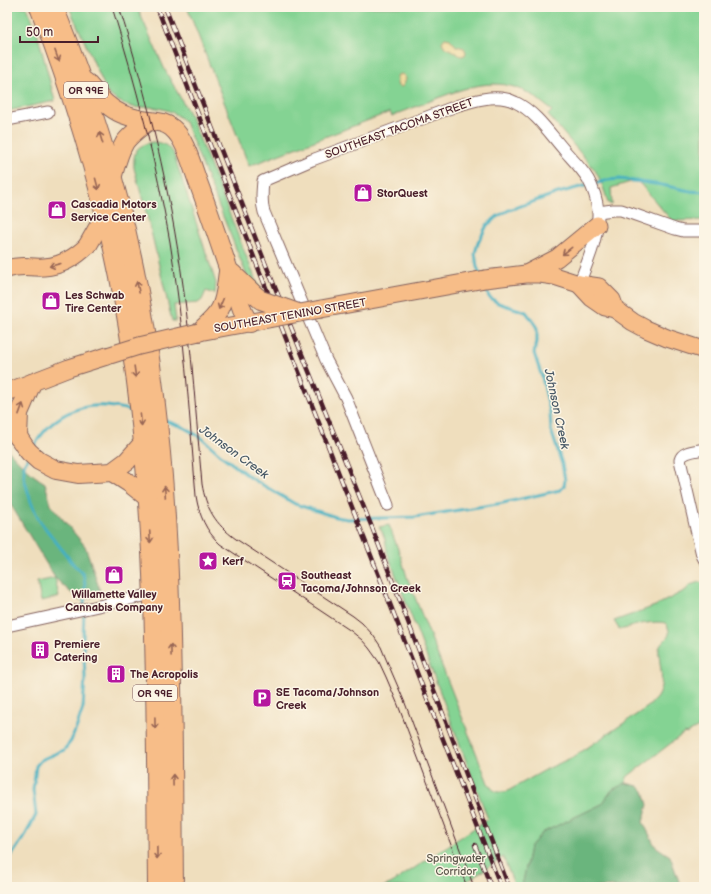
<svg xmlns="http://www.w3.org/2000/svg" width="711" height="894" font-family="'Balsamiq Sans',sans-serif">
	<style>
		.green { fill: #84d393; stroke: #67795f }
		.forest { fill: #6bb57d; stroke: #5a6a54 }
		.sand { fill: #eeda9e; stroke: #9c7c64 }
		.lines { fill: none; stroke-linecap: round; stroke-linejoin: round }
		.stream { stroke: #44b0c1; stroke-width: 3 }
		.minor-casing { stroke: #84625e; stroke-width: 13 }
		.primary-casing { stroke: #84625e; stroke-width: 19 }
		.trunk-casing { stroke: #84625e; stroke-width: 20 }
		.minor { stroke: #fff; stroke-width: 11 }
		.primary { stroke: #f7bd88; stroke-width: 17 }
		.trunk { stroke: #f7bd88; stroke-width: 18 }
		.tram { stroke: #4a1f2b; stroke-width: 1 }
		.rail-casing { stroke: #4a1f2b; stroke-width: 4.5 }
		.rail { stroke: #fcf5e5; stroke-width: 3; stroke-dasharray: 9; stroke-linecap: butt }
		.primary-bridge-casing { stroke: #84625e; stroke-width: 19; stroke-linecap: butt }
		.trunk-bridge-casing { stroke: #84625e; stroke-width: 20; stroke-linecap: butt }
		.primary-bridge { stroke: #f7bd88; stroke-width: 17 }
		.trunk-bridge { stroke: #f7bd88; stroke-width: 18 }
		.oneway { stroke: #986655 }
		.labels { text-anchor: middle; stroke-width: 3; stroke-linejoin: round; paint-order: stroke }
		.shield { fill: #fcf5e5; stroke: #7f5f63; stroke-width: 1 }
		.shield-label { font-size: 10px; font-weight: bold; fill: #4a1f2b }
		.street-label { font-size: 11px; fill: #4a1f2b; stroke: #fcf5e5 }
		.poi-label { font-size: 11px; font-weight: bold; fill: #4a1f2b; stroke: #fcf5e5; text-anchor: start }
		.park-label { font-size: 11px; fill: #5b554a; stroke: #fcf5e5 }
		.water-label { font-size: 12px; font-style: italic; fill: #485967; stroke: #fcf5e5 }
	</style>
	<rect width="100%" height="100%" fill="#fcf5e5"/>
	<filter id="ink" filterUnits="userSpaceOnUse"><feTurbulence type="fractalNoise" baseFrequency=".025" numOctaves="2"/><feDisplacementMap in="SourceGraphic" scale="8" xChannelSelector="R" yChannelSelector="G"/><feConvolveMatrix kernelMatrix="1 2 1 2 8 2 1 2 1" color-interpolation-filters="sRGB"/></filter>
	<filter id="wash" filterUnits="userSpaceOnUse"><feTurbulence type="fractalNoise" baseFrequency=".012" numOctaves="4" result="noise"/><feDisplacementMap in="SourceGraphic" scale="16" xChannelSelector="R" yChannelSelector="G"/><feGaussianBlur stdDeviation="0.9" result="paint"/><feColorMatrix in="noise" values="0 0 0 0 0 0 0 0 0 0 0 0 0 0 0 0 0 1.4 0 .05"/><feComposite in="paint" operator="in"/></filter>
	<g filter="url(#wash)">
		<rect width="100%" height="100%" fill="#efdebd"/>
		<g class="green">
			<path d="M 7,7 L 27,7 L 37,32 L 55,101 L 7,111 Z"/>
			<path d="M 69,7 L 137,7 L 165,70 L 191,117 L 261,293 L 249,281 L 185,122 C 174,111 164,108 148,107 C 143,107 138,108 133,107 C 124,104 115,100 108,94 Z"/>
			<path d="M 187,7 L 704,7 L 704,220 L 672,221 L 637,180 L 611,188 L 612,205 L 608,203 C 605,191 601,181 595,170 L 548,115 L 552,111 C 547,106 541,102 535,97 C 502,75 472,85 438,98 C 423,104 407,110 392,116 L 390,112 L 249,166 Z"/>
			<path d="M 153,142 C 162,142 167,145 173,152 L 216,283 L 215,294 L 206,291 L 202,300 L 198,303 L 174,305 L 176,321 L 172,321 L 150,227 L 134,168 C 133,151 136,146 153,142 Z"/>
			<path d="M 389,525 L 401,557 L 407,577 L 488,783 C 493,791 496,793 506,792 L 547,769 L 575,756 L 649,706 C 651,703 655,700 657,697 C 663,688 662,674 660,664 C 660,659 658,653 659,649 C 661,640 673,638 668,628 C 667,625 667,624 665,623 C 659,621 643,623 637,625 C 631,626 626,630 619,629 L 614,621 L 655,606 L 686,590 L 690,585 L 699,582 L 704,583 L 704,724 L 686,734 L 685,733 L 679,737 L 627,777 L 626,783 L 612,790 L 602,804 L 542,833 L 530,847 L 522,887 L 515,887 L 503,857 L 459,887 L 383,887 L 392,883 L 488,819 L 387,552 C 386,543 385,535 379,527 Z"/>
			<path d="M 55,578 L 59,597 L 41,601 L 37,582 Z"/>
		</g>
		<g class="forest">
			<path d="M 7,449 C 19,462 30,474 45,483 L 51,505 L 85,546 L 94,572 L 101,595 L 80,600 L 68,590 L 55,578 L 11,505 L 7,488 Z"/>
			<path d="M 626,783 L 638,786 L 644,791 L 648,805 L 643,822 L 655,846 L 670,856 L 681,887 L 522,887 L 530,847 L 542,833 L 602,804 L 612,790 Z"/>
		</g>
		<g class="sand">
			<path d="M 643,7 L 672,7 L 670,9 L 664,11 L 650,10 Z"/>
			<path d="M 445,38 L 450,39 L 456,46 L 464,48 L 466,52 L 465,55 L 461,56 L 444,46 L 442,42 L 444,39 Z"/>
			<path d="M 400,74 L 404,75 L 406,79 L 403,86 L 400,87 L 398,86 L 397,83 L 397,76 Z"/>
		</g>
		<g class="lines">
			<g class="stream">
				<path d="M 594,184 L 608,180 L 620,179 L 662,185 L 690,191 L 704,192"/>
				<path d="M 480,274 L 477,267 L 475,253 L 478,243 L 487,225 L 498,216 L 509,210 L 558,193 L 588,185"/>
				<path d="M 163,420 L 183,427 L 202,438 L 222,456 L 251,478 L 295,504 L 336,517 L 348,519 L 415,517 L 503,503 L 560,490 L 564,486 L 565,480 L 562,464 L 551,430 L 550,412 L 542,377 L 534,353 L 537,342 L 537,328 L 532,320 L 526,312 L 498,303 L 489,297 L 484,285"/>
				<path d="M 33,448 C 50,417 79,401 114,407 C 120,408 127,409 133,411"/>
				<path d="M 28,458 L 24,464 L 24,478 L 31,502 L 39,520 L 74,565 C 77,568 81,570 83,574 C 87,584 84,597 84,607"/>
				<path d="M 7,861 L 14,852 L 26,834 L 36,815 L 33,790 L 36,766 L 41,760 L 64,750 L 71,741 L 77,726 L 83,708 L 85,677 L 83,636 L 84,613"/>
			</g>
		</g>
	</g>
	<g filter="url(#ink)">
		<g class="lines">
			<defs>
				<g id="minor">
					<path d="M 7,120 L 48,112"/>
					<path d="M 598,212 L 613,210 L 621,210 L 630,213 L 675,229 L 683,231 L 704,231"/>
					<path d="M 704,449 C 696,451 682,451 680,460 L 702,555 L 704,559"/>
					<path d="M 388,505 L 346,398 L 326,360 L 264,212 C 261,201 262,192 263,181 L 312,160 L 459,105 C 477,100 498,93 515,102 C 536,112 550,134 565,151 C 573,160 582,169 588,179 C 593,188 597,200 598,211 C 599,236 588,261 579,284"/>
					<path d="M 7,626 L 153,594"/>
				</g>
				<g id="primary">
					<path d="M 7,269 C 22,264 30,268 44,267 C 62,266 76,257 88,245"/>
					<path d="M 528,273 L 557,258 L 597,225"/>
					<path d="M 579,284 L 592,298 L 605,307 L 615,309 L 633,322 L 646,329 L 667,338 L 704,350"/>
					<path d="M 321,309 L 485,279 L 526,274 L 540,274 L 554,276 L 579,284 L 599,287 L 612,300 L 615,309"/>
					<path d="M 199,332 L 268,319"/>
					<path d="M 7,392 L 69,368 L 107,356"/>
				</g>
				<g id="trunk">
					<path d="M 39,7 C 76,103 106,203 124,304 C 159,497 155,693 157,887"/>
					<path d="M 54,7 C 91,98 120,190 138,286 C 176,484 172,687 174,887"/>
					<path d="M 86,82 C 97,94 107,108 122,114 C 130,117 141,120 149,121 C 158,122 165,122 172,128 C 185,138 192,166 198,182 C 214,225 228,269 243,312 L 249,323"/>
					<path d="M 113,175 C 116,164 119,152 125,142 C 131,134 141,127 148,121"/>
					<path d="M 88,245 L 105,215"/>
					<path d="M 232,273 L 255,295 L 261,300"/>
					<path d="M 199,332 C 206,325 215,318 220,309 C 226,298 226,284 228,272"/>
					<path d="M 7,420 L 25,447 L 29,452 L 39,461 L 56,470 L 78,474 L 112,472 L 127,461 L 143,443"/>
					<path d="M 18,437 L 19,413 L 32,383"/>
					<path d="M 112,472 L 129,483 L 148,498"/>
				</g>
			</defs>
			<use href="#minor" class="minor-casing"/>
			<use href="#primary" class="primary-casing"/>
			<use href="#trunk" class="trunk-casing"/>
			<use href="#minor" class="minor"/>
			<use href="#primary" class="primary"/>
			<use href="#trunk" class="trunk"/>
			<g class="tram">
				<path d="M 112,7 C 136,84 156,162 170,242 C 184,326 189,411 196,496 C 199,515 206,531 220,544 L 351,631 L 362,640 L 369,648 L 379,662 L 386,677 L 398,705 L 467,887"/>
				<path d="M 119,7 C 148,98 170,190 183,285 C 192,351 196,418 202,484 C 206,508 215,524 236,539 L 353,616 L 362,623 L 373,635 L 381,647 L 386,659 L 405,703 L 474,887"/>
			</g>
			<defs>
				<g id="rail">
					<path d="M 157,7 L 210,145 L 501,887"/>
					<path d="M 165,7 L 266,265 L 373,530 L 509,887"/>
					<path d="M 475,845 L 491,887"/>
				</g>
			</defs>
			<use href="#rail" class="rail-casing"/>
			<use href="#rail" class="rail"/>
			<defs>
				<g id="primary-bridge">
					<path d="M 268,319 L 321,309"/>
					<path d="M 107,356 L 139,346 L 199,332"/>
				</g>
				<path id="trunk-bridge" d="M 261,300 L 298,313"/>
			</defs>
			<use href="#primary-bridge" class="primary-bridge-casing"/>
			<use href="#trunk-bridge" class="trunk-bridge-casing"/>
			<use href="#primary-bridge" class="primary-bridge"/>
			<use href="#trunk-bridge" class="trunk-bridge"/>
		</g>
		<defs><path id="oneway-shaft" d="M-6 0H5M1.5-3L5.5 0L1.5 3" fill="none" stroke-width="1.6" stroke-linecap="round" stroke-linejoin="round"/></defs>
		<g class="oneway">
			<use href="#oneway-shaft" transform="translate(57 56) rotate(70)"/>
			<use href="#oneway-shaft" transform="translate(101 138) rotate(-107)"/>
			<use href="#oneway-shaft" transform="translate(97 184) rotate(75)"/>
			<use href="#oneway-shaft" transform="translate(567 251) rotate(142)"/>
			<use href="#oneway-shaft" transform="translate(55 265) rotate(166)"/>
			<use href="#oneway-shaft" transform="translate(138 287) rotate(-101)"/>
			<use href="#oneway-shaft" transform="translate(221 304) rotate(113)"/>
			<use href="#oneway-shaft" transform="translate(135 372) rotate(82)"/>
			<use href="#oneway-shaft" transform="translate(21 409) rotate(-70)"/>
			<use href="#oneway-shaft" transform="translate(141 420) rotate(84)"/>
			<use href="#oneway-shaft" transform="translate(165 492) rotate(-94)"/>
			<use href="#oneway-shaft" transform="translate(150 537) rotate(87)"/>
			<use href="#oneway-shaft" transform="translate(171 650) rotate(-91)"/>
			<use href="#oneway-shaft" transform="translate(155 723) rotate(89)"/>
			<use href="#oneway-shaft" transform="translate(173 780) rotate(-91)"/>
			<use href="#oneway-shaft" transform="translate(157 853) rotate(89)"/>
		</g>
	</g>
	<defs>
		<symbol id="shop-square" viewBox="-11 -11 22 22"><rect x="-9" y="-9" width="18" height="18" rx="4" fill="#b5179e" stroke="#fcf5e5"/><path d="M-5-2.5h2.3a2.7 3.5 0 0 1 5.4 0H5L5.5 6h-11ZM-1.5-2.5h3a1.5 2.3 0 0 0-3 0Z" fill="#fff"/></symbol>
		<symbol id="sight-square" viewBox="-11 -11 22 22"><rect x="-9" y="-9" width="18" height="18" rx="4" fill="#b5179e" stroke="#fcf5e5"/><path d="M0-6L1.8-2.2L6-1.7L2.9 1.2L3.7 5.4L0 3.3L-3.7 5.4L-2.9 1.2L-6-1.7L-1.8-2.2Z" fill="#fff"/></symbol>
		<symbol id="station-square" viewBox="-11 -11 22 22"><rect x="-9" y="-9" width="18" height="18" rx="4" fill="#b5179e" stroke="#fcf5e5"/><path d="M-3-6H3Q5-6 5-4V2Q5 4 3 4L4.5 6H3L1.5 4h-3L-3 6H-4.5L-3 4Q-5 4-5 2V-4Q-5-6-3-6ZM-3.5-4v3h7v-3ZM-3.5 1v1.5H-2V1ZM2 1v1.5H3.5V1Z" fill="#fff"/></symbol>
		<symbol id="building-square" viewBox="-11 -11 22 22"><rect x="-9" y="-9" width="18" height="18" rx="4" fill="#b5179e" stroke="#fcf5e5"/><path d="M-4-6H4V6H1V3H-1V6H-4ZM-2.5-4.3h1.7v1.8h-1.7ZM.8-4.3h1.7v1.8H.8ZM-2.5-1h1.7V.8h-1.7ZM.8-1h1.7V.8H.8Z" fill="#fff"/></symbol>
		<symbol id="parking-square" viewBox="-11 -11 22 22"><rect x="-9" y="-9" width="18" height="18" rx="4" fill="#b5179e" stroke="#fcf5e5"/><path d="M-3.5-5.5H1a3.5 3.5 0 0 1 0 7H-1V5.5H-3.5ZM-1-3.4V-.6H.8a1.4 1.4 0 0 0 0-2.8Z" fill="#fff"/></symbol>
	</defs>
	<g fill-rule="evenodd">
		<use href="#shop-square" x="352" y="182" width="22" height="22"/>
		<use href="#shop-square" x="46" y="199" width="22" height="22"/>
		<use href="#shop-square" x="40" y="290" width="22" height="22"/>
		<use href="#sight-square" x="197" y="550" width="22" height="22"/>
		<use href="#shop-square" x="103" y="564" width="22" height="22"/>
		<use href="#station-square" x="276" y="570" width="22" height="22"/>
		<use href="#building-square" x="29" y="639" width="22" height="22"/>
		<use href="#building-square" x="105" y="663" width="22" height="22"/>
		<use href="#parking-square" x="251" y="687" width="22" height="22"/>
	</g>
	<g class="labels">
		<g class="shield">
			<rect x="64" y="82" width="44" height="16" rx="3"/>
			<rect x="133" y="685" width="44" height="16" rx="3"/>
		</g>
		<g class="shield-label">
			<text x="86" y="94">OR 99E</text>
			<text x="155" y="697">OR 99E</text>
		</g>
		<g class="street-label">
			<text transform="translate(399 128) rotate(-20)" y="4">SOUTHEAST TACOMA STREET</text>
			<text transform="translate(290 315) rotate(-10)" y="4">SOUTHEAST TENINO STREET</text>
		</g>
		<g class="poi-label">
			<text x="377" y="197">StorQuest</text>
			<text x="71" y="208">Cascadia Motors<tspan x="71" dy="13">Service Center</tspan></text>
			<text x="65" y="299">Les Schwab<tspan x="65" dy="13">Tire Center</tspan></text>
			<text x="222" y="565">Kerf</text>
			<text x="301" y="579">Southeast<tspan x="301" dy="13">Tacoma/Johnson Creek</tspan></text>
			<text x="114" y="598" text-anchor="middle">Willamette Valley<tspan x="114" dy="13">Cannabis Company</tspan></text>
			<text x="54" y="648">Premiere<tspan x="54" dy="13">Catering</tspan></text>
			<text x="130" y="678">The Acropolis</text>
			<text x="276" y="696">SE Tacoma/Johnson<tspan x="276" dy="13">Creek</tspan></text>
		</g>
		<g class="park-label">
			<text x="456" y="862">Springwater<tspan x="456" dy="13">Corridor</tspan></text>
		</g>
		<g class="water-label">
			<text transform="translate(557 409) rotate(78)" y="4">Johnson Creek</text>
			<text transform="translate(234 452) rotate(36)" y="4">Johnson Creek</text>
		</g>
	</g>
	<rect width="711" height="894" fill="none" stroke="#fcf5e5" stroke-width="24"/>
	<path d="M20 36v6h78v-6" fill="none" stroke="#4a1f2b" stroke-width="2"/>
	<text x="26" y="36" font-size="12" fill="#4a1f2b" stroke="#fcf5e5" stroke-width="3" paint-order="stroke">50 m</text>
</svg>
